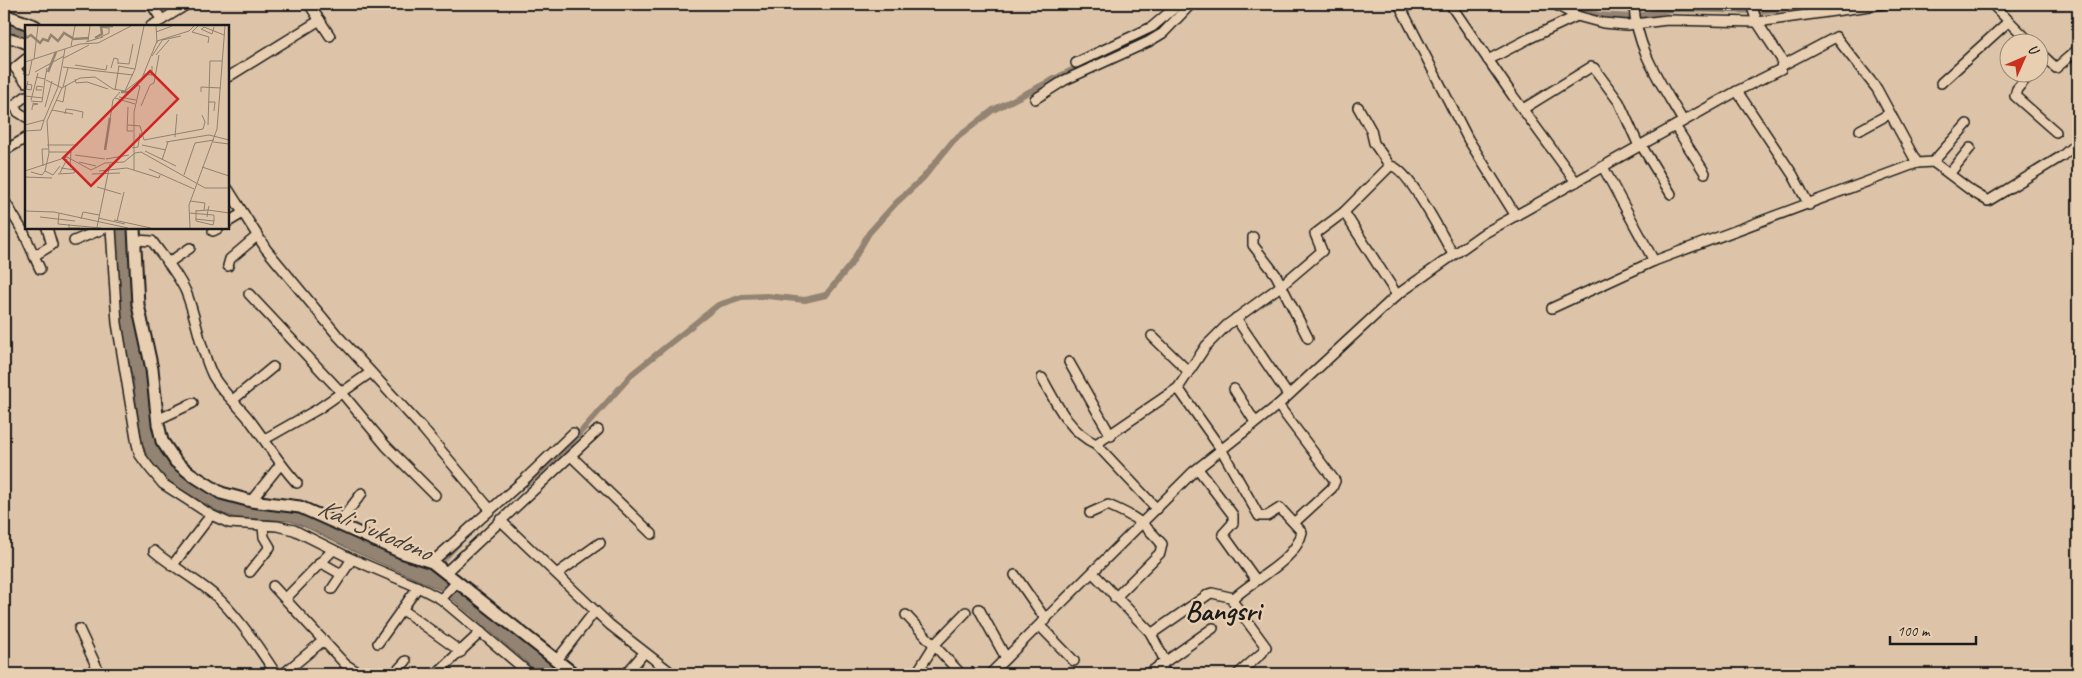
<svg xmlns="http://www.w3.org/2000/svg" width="2082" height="678" font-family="Caveat,sans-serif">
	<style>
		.water { fill: #938372; stroke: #635a50 }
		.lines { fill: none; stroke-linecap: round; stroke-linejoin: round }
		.canal { stroke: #938372; stroke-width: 6 }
		.minor-casing { stroke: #1c1c1c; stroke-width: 12 }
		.major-casing { stroke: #1c1c1c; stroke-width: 15 }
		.minor { stroke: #e9cfb1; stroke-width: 9 }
		.major { stroke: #e9cfb1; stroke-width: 11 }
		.labels { text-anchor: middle; stroke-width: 4.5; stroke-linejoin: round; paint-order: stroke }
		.water-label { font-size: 26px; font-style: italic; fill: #46403a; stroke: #e9cfb1 }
		.quarter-label { font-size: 28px; font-weight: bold; fill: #1c1c1c; stroke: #e9cfb1 }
		.inset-river { fill: none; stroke: #938372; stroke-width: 2.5 }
		.inset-road { fill: none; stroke: #908170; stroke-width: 1 }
		.view { fill: #cd2727; fill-opacity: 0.15; stroke: #cd2727; stroke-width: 2.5 }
		.inset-edge { fill: none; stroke: #1c1c1c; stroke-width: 2.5 }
	</style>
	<rect width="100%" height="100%" fill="#ddc4a8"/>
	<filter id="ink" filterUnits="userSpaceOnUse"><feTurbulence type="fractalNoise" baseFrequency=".02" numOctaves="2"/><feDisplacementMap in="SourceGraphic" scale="10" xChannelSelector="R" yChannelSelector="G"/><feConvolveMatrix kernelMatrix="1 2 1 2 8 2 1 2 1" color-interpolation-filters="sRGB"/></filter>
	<g filter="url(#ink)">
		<g class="water">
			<path d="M 4,21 L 26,26 L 26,42 L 4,38 Z"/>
			<path d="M 115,228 L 129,228 L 132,302 L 159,442 L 214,494 L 306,510 L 431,567 L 443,576 L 445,582 L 460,589 L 570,674 L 540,674 L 443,591 L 353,551 L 310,529 L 290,521 L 236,518 L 221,513 L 176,487 L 155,467 L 146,455 L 142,443 L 133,380 L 123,336 L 118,300 Z"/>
		</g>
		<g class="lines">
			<g class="canal">
				<path d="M 1566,4 L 1572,8 L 1598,15 L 1633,17 L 1673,9 L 1762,11 L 1816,4"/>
				<path d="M 1103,55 L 1138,41 L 1177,14"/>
				<path d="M 526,484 L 570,444 L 633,373 L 718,305 L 742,297 L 767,296 L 805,300 L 826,295 L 851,264 L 869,233 L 896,203 L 923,178 L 953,141 L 993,110 L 1090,61"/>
				<path d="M 436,567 L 459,543"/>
			</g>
			<defs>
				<g id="minor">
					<path d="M 151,4 L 162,20 L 151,26"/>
					<path d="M 309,4 L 330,36"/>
					<path d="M 1399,4 L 1468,139 L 1516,216"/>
					<path d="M 1450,4 L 1513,96 L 1576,182"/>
					<path d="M 1554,4 L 1577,16 L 1603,23 L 1627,25 L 1667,20 L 1757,22 L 1884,4"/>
					<path d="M 1634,4 C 1635,47 1662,85 1683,121"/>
					<path d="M 1992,4 L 2030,42"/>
					<path d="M 162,20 L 188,4"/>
					<path d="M 4,39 L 14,39 L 26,44"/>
					<path d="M 2040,53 L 2056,68 L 2078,49"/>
					<path d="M 26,59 L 15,68 L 26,82"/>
					<path d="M 1488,60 L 1528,39 L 1577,16"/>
					<path d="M 1076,63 L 1152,27 L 1179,4"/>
					<path d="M 1783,65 L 1836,37 L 1877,89 L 1917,163"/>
					<path d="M 2032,72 L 2017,89 L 2015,96 L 2056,132"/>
					<path d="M 228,77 L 320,20"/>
					<path d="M 1941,83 L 2009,21"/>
					<path d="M 1737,91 L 1793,175 L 1809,205"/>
					<path d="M 26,96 L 14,105 L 18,112 L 26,117"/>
					<path d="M 1035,99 L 1065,80 L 1148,42 L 1163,33 L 1191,4"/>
					<path d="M 1358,107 L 1371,130 L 1374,143 L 1390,166 C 1407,165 1443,238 1453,254"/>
					<path d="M 1523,109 L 1591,67 L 1594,68 L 1619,102 L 1639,146"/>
					<path d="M 1675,126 L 1705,173"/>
					<path d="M 1860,130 L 1889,114"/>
					<path d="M 1641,145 L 1671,194"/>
					<path d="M 4,151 L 26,138"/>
					<path d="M 1933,162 L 1967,124"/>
					<path d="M 1603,167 L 1654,261"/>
					<path d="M 1950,173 L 1970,148"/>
					<path d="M 228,189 L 266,249 L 338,336 L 423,429 L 490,509"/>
					<path d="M 4,200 L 24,233 L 40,269"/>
					<path d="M 1344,212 L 1397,295"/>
					<path d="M 228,222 L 243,213"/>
					<path d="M 111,228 L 117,323 L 137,444 L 140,455 L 148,466 L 163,484 L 211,515 L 229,523 L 277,526 L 294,530 L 352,559 L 418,587 L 441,599 L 530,674"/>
					<path d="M 213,231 L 219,228"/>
					<path d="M 1253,237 L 1253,245 L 1276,275 L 1308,338"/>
					<path d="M 135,240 L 152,241 C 164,258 178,274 186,292 C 197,319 200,350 213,376 C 222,392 238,405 249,419 C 266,441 279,464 297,483"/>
					<path d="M 74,241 L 105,228"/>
					<path d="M 34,256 L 52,245 L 47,228"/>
					<path d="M 168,263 L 190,248"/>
					<path d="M 228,266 L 230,259 L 257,236"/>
					<path d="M 249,294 L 342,393 L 386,446 L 435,495"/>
					<path d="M 1552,308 L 1654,261 L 1917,163 L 1933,162 L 1973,192 L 1988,201 L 2062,156 L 2078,142"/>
					<path d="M 1236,318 L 1288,395"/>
					<path d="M 1152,336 L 1188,371"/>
					<path d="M 1069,362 L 1111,436"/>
					<path d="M 1042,378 C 1056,403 1069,432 1096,444"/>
					<path d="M 1178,388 L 1221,449 L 1259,516 L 1267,516 L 1280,508 L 1302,532 C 1296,561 1254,579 1234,598 L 1233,602 L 1266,647 L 1262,653 L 1238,674"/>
					<path d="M 1234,389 L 1255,422"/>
					<path d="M 234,399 L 273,367"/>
					<path d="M 1278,405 L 1335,481 L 1332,488 L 1295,522"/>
					<path d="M 157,420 L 193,403"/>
					<path d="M 265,439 L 318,409 L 370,373"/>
					<path d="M 572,457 L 652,534"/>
					<path d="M 1198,469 L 1233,515 L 1233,523 L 1223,534 L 1256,580"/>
					<path d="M 251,501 L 280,465"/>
					<path d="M 1157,509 L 1096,444 L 1178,388 L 1206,346 L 1227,325 L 1282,285 L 1322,251 L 1315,234 L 1344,212 L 1390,166"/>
					<path d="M 1090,513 L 1108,505 C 1134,516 1143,522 1162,544 L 1160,553 L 1115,598"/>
					<path d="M 500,520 L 610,625 L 673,674"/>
					<path d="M 338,524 L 362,493"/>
					<path d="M 154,551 C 175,569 200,581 220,600 C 242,622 259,648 276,674"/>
					<path d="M 320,562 L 341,574"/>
					<path d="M 432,562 L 524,480 L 573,433"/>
					<path d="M 172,566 L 211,515"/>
					<path d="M 250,572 L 270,547 L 264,537 L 263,527"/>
					<path d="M 445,573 L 598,430"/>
					<path d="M 558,573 L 600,543"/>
					<path d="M 1093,573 L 1150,632 L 1165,661"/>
					<path d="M 1015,575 L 1046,620"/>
					<path d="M 273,586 L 345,664 L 361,674"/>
					<path d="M 332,589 L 352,559"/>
					<path d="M 286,598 L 333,550"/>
					<path d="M 441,599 L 457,582"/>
					<path d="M 979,609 L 1006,658"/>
					<path d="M 403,610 L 461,652"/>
					<path d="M 906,615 L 961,674"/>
					<path d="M 1040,626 L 1074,661"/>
					<path d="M 79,629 L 100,674"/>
					<path d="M 1151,634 L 1209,594 L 1212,593 L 1234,598"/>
					<path d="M 378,643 L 418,587"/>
					<path d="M 557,660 L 595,611"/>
					<path d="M 1159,665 L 1167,674"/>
					<path d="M 920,668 L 935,644 L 966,612"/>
					<path d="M 283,674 L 324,640"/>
					<path d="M 394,674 L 406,661"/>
					<path d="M 436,674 L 481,632"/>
					<path d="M 626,674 L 644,653"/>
					<path d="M 990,674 L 1193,472 L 1278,405 L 1397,295 L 1483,234 L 1737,91 L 1781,69 L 1782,60 L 1757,22 L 1751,4"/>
					<path d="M 1148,674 L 1213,628"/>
				</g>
				<g id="major">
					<path d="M 4,15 L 35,26"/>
					<path d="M 134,228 L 138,305 L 152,369 L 158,424 L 162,441 L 176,462 L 191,474 L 221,493 L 251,501 L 300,507 L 401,552 L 432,562 L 574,674"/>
				</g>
			</defs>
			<use href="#minor" class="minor-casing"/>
			<use href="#major" class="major-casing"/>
			<use href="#minor" class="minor"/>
			<use href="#major" class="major"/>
		</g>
	</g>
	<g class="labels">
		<g class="water-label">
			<text transform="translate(375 529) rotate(23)" y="9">Kali Sukodono</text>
		</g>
		<g class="quarter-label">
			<text x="1223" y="620">Bangsri</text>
		</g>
	</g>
	<g transform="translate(25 25)">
		<rect width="204" height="204" fill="#ddc4a8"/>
		<path class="inset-river" d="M 0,8 L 1,13 L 6,10 L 15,18 L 18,14 L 23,16 L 26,10 L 33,16 L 39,8 L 49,14 L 64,13M 70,13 L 77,9 L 76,2 L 88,1M 23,47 L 31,27M 96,67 L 104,67 L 112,60M 80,125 L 85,93"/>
		<path class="inset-road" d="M 131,1 L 132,18M 173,1 L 167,7 L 184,12 L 183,18M 176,4 L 187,9 L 189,2M 177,4 L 179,2 L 199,10M 131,7 L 147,1M 76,12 L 84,8 L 84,3 L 80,3M 0,15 L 0,32M 137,15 L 156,11M 63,16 L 65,1M 61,17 L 78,12M 46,21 L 50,1M 131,30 L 144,15M 127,31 L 138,14M 39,33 L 64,20M 9,34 L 13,1M 0,37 L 55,19 L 73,18 L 106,1M 93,38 L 104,39 L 108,19M 50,40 L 81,45 L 82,40M 93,41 L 110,44M 38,42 L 108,50M 86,43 L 89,33 L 93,34 L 93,39M 10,47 L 39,31M 119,49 L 127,50 L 127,41M 0,50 L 4,50 L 7,35M 11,52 L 20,54 L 22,43M 50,54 L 51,58 L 62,57 L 83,64M 21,55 L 37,63 L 55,53 L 70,52 L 88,64 L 100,66 L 117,53 L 132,16 L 164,6 L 169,1M 2,59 L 7,60 L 6,65 L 1,64 L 3,56M 38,62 L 43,43M 17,65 L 11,65 L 12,61 L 18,62M 90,65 L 94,41M 100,66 L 110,44 L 119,1M 176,67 L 176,62 L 196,63M 0,71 L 18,73M 94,72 L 111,75M 90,73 L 110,79M 6,75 L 13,48M 31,75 L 38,77 L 41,60M 6,76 L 17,77 L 20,54M 183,77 L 190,77 L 189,86M 116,81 L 125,60 L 129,58 L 134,30M 20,82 L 27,56M 103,82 L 102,106 L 108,106M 7,85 L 7,83 L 8,80 L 8,78 L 13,79 L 8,80M 27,85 L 48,89M 40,89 L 41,84 L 49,85 L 58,87 L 57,93M 85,94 L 88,75 L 95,67M 19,95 L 33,62 L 40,24M 0,100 L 19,95M 103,100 L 115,101 L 119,115M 183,100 L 185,36 L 197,36M 0,106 L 16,105 L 19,95M 150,112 L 152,89M 119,115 L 178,104 L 180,97 L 177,90M 141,117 L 184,110 L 204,115M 188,117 L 204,119M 22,120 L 53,120M 117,120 L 141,125M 107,123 L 113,122 L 115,108M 120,126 L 151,141M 24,127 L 46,127 L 45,141M 50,130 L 80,134M 81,134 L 104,130M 137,135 L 143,117M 54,137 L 71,141M 18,141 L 17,124 L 23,124M 35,141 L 28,150 L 20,146 L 24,128 L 22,96 L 37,63M 177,142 L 204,151M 124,144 L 169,164M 109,145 L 109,87 L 115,61 L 111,60M 0,146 L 42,132 L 66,145 L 80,138 L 99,137 L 110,128 L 116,127 L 180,163 L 204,163M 74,146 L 102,143 L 134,153 L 135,150M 6,147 L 17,150 L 20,146M 35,148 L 42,134M 33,149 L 49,148 L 50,145 L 36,143M 67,149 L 95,148M 159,150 L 170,118 L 189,115M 0,152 L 27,153M 72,162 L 96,169M 165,176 L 180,178 L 179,185M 184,181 L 183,185 L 204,188M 171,185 L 171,196 L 188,200 L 189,196M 0,186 L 29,187 L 103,203M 171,186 L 183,185 L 182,192M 34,188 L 33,199 L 76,203M 164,188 L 189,190 L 189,196 L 170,194M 15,192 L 50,196M 73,193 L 100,199M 56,194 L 58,187 L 74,190M 89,195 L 126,203M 92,196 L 99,167M 44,199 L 44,203 L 55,203M 72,202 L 85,139M 165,203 L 164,180 L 192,104 L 200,1"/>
		<path class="view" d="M 125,46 L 153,74 L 66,161 L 38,133 Z"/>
		<rect width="204" height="204" class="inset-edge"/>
	</g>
	<rect width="2082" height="678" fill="none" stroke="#e9cfb1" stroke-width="20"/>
	<rect x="10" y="10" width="2062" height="658" fill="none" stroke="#1c1c1c" stroke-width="2" filter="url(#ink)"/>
	<g transform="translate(2024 58) rotate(45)"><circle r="24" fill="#e9cfb1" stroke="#978775"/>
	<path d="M0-4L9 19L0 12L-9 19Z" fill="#c8321e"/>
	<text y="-8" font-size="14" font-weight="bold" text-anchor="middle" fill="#1c1c1c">U</text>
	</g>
	<path d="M1890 636v8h86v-8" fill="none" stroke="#1c1c1c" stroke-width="2.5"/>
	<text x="1897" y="636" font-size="15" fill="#1c1c1c" stroke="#e9cfb1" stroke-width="4" paint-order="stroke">100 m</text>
</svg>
